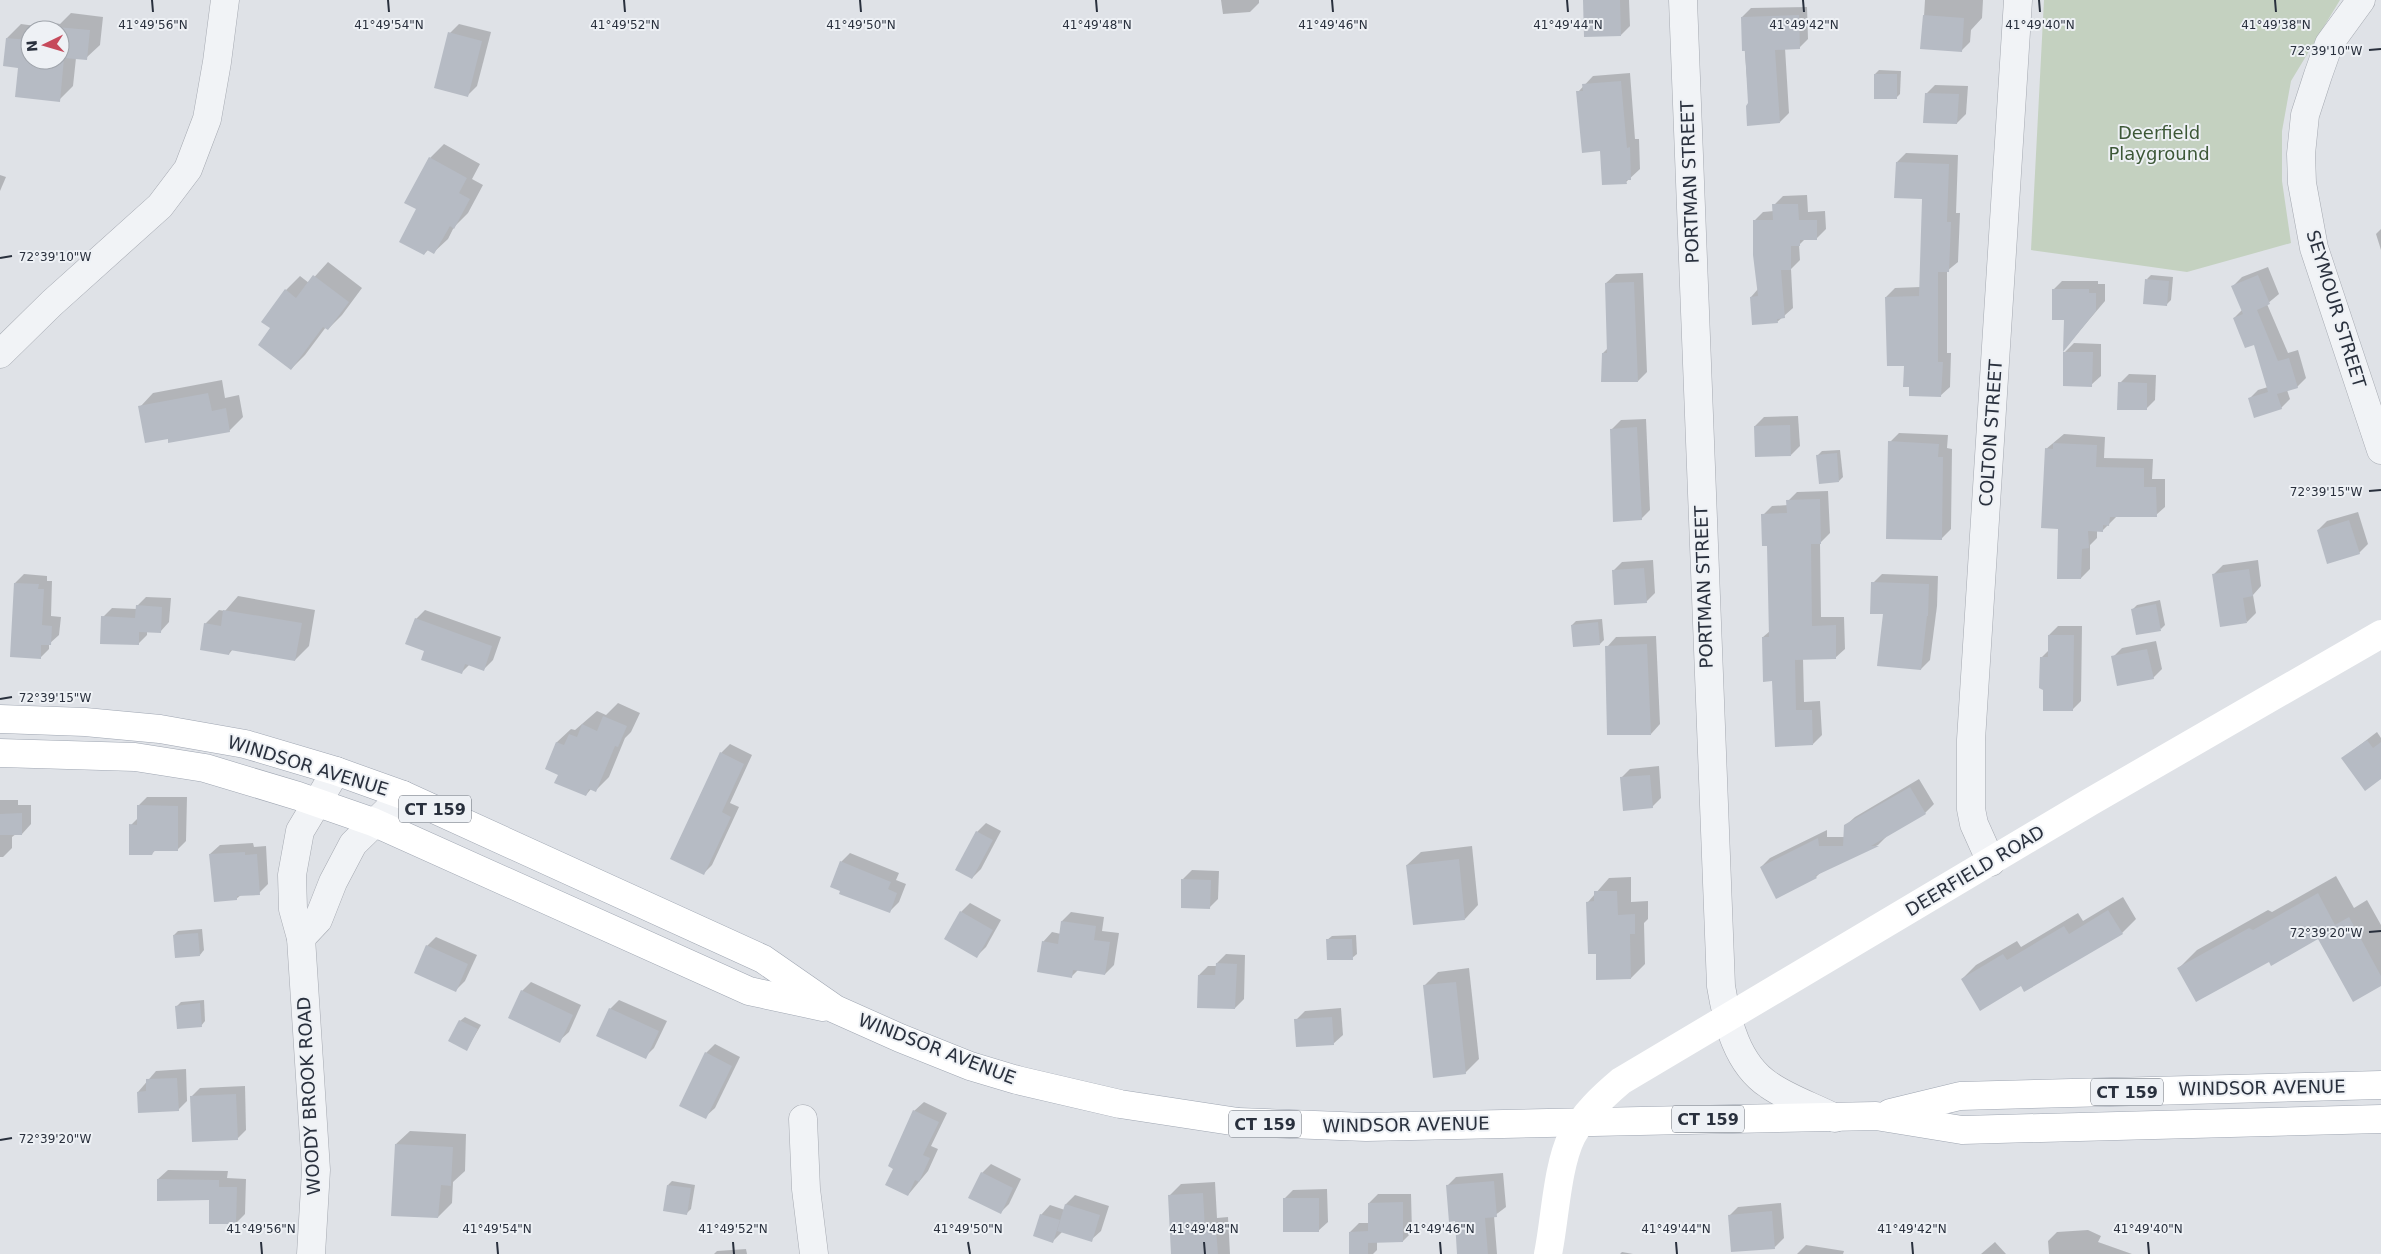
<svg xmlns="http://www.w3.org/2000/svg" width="2381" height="1254" font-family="'DejaVu Sans',sans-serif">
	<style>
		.green { fill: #c4d1c0 }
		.shadow { fill: #0003; fill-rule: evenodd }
		.building { fill: #b6bbc4 }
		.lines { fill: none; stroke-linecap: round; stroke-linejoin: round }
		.street-casing { stroke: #a5a9b1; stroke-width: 29 }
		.primary-casing { stroke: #9fa6b2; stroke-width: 29 }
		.street { stroke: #f1f3f6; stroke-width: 28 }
		.secondary { stroke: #fff; stroke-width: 28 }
		.primary { stroke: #fff; stroke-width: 28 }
		.ticks { fill: none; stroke: #29303d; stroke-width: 2 }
		.labels { text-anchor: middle; stroke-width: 4; stroke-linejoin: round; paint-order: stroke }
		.shield { fill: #eef1f5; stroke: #646a74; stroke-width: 1 }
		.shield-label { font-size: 16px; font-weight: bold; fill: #29303d }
		.park-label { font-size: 18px; fill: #3d5837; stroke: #eef1f5 }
		.street-label { font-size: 18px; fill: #29303d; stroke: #eef1f5 }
		.ticks-label { font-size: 12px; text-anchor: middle; fill: #29303d; stroke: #eef1f5; stroke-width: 4; stroke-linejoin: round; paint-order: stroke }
	</style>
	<rect width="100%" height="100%" fill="#dfe2e7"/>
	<path class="green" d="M 2044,0 L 2340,0 L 2291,81 L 2282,131 L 2282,181 L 2291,243 L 2187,272 L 2031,250 Z"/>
	<g class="shadow">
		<path d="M 1221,0 L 1259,0 L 1259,3 L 1250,12 L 1223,14 Z"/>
		<path d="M 1584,0 L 1629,0 L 1630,26 L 1621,35 Z"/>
		<path d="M 1925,0 L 1983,0 L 1982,18 L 1971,30 L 1970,42 L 1961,51 L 1922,48 Z"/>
		<path d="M 1807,7 L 1808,39 L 1799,48 L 1785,48 L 1789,113 L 1780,122 L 1749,103 L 1742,17 L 1751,8 Z"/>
		<path d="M 71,13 L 103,17 L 100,45 L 86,58 L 76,58 L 73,86 L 59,100 L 19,67 L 7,38 L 21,24 L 50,28 L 55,23 L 60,24 ZM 30,30 L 60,30 L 60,60 L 30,60 Z"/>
		<path d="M 459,24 L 491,32 L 477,86 L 468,95 L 450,33 Z"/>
		<path d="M 1879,70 L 1901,71 L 1900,94 L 1896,98 L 1875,74 Z"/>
		<path d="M 1630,73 L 1635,139 L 1639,139 L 1640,169 L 1626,182 L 1601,150 L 1578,92 L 1593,76 Z"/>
		<path d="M 1935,85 L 1968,86 L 1966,114 L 1957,123 L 1926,94 Z"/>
		<path d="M 444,144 L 480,164 L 472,179 L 483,185 L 468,213 L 454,227 L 448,239 L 434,252 L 429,249 L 424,254 L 418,209 L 430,158 Z"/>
		<path d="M 1906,153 L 1958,155 L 1956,213 L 1960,213 L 1958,262 L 1947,271 L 1947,353 L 1951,353 L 1950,387 L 1940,396 L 1911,386 L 1886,297 L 1895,288 L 1920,287 L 1923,198 L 1897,162 Z"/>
		<path d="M 0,175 L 6,177 L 0,191 Z"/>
		<path d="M 1807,195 L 1808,212 L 1825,211 L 1826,229 L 1817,238 L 1805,239 L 1799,245 L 1800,260 L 1791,269 L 1793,308 L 1777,322 L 1751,297 L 1758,289 L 1754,221 L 1763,212 L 1774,211 L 1774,205 L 1783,196 Z"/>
		<path d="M 2381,229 L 2381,250 L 2376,234 Z"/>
		<path d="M 328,262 L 362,288 L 342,315 L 328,329 L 326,327 L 305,355 L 291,369 L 272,328 L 286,290 L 300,276 L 309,283 Z"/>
		<path d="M 2268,267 L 2279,294 L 2267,304 L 2288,353 L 2298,350 L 2306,378 L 2297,387 L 2287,390 L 2290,399 L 2281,408 L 2249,399 L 2258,390 L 2268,387 L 2255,343 L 2234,318 L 2242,310 L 2233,286 L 2242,277 Z"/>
		<path d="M 1643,273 L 1647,372 L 1638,381 L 1603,353 L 1608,348 L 1606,283 L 1616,274 Z"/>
		<path d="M 2151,275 L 2173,277 L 2171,300 L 2166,305 L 2147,279 Z"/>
		<path d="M 2062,281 L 2098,281 L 2098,284 L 2105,284 L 2105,301 L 2065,348 L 2065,319 L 2053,290 Z"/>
		<path d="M 2074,343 L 2101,344 L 2101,376 L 2091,385 L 2065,352 Z"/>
		<path d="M 2129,374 L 2156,375 L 2155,400 L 2146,409 L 2120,383 Z"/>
		<path d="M 222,380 L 225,398 L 239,395 L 243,417 L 229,431 L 169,438 L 140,407 L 153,393 Z"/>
		<path d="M 1798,416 L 1800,446 L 1791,455 L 1755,426 L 1764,417 Z"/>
		<path d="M 1646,419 L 1650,510 L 1641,519 L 1612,429 L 1621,420 Z"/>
		<path d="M 1899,433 L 1948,435 L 1947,448 L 1952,449 L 1951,529 L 1942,538 L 1890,442 Z"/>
		<path d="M 2064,434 L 2105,437 L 2104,458 L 2153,459 L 2152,479 L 2165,479 L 2165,507 L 2156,515 L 2117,516 L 2102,531 L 2097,530 L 2097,538 L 2090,545 L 2090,569 L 2081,578 L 2059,528 L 2046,449 Z"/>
		<path d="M 1840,450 L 1843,477 L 1839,481 L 1818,455 L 1822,451 Z"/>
		<path d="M 1828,491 L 1830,533 L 1820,543 L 1821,617 L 1844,617 L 1845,649 L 1835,658 L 1803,658 L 1804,702 L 1820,701 L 1822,735 L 1813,744 L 1773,680 L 1763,637 L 1770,631 L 1768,544 L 1763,515 L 1772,506 L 1788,505 L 1788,501 L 1797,492 Z"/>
		<path d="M 2358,512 L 2368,544 L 2359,553 L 2318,530 L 2327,521 Z"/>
		<path d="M 1653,560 L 1655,593 L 1646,602 L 1613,571 L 1622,562 Z"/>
		<path d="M 2258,560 L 2261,586 L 2253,595 L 2256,613 L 2247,622 L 2214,574 L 2223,565 Z"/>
		<path d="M 24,574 L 47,576 L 47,581 L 52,581 L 51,616 L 61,617 L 59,635 L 49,644 L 49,649 L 40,658 L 15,583 Z"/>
		<path d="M 1882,574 L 1938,576 L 1937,606 L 1930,660 L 1921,669 L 1884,613 L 1873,583 Z"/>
		<path d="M 238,596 L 315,610 L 309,646 L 295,660 L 233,649 L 229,654 L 205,624 L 219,610 L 225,611 Z"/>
		<path d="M 146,597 L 171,598 L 169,622 L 160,632 L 147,631 L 147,635 L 138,644 L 103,617 L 112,608 L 137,609 L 137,606 Z"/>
		<path d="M 2160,600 L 2165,625 L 2161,629 L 2133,609 L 2137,605 Z"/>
		<path d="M 425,610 L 501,637 L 493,660 L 484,669 L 470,664 L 461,673 L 426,651 L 416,619 Z"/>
		<path d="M 1602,619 L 1604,640 L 1600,644 L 1572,625 L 1576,621 Z"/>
		<path d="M 2058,626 L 2082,626 L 2081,701 L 2072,710 L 2044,690 L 2041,658 L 2049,650 L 2049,635 Z"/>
		<path d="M 1656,636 L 1660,724 L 1651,734 L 1607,647 L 1616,637 Z"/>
		<path d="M 2156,641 L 2162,669 L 2153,678 L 2113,657 L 2122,648 Z"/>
		<path d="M 618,703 L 640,713 L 631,732 L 625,738 L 609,777 L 596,790 L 591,789 L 586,795 L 559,774 L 546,769 L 557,742 L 571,729 L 575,730 L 597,711 L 606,715 Z"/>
		<path d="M 2377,732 L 2381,738 L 2381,778 L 2343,758 Z"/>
		<path d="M 730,744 L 752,755 L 730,803 L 739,807 L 712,865 L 703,874 L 721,753 Z"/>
		<path d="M 1659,766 L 1661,798 L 1652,807 L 1621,778 L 1630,769 Z"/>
		<path d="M 1919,779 L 1934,804 L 1925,813 L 1883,837 L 1886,837 L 1878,845 L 1821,872 L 1816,877 L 1761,867 L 1770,858 L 1827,830 L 1827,837 L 1845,837 L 1845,826 L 1855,817 Z"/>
		<path d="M 147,797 L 187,797 L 186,841 L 177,850 L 156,850 L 151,854 L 131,825 L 138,818 L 138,806 Z"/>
		<path d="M 0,800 L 18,800 L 18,805 L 31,805 L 31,824 L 22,834 L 16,834 L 12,837 L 12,848 L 3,857 L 0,857 Z"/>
		<path d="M 986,823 L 1001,831 L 981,869 L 972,878 L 977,832 Z"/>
		<path d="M 253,843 L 254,847 L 266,846 L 268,884 L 259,893 L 241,895 L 236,899 L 210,854 L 220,845 Z"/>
		<path d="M 1472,846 L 1478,905 L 1465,919 L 1407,865 L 1421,852 Z"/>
		<path d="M 850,853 L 899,873 L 896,880 L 906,884 L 899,902 L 890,911 L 841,862 Z"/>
		<path d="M 1192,870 L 1219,871 L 1218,899 L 1209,908 L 1183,879 Z"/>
		<path d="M 2336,876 L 2354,908 L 2367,900 L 2381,925 L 2381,985 L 2319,938 L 2269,960 L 2179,968 L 2197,950 L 2268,910 L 2272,912 Z"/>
		<path d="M 1631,877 L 1631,902 L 1648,901 L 1648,919 L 1644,923 L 1645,964 L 1631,978 L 1597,953 L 1588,902 L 1609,878 Z"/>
		<path d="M 2123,897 L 2136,919 L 2122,933 L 2021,984 L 1962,979 L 1976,965 L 2017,941 L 2021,947 L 2078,913 L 2083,921 Z"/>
		<path d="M 970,903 L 1001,920 L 986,947 L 977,956 L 961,912 Z"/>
		<path d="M 1071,912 L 1104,917 L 1102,931 L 1119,933 L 1114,965 L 1105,974 L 1078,970 L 1072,976 L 1043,942 L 1052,932 L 1061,934 L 1062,921 Z"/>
		<path d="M 202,929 L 204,950 L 200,955 L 174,935 L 178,931 Z"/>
		<path d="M 1356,935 L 1357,954 L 1352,958 L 1327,940 L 1332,936 Z"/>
		<path d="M 436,937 L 477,955 L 465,981 L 456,990 L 427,946 Z"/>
		<path d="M 1226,954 L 1245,955 L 1244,999 L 1235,1008 L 1199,975 L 1208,966 L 1217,966 L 1217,963 Z"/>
		<path d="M 1469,968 L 1479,1059 L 1465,1073 L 1424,986 L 1438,972 Z"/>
		<path d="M 531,982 L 581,1005 L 569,1032 L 559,1041 L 522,991 Z"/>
		<path d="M 204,1000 L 205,1021 L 201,1026 L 177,1006 L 181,1002 Z"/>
		<path d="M 619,1000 L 667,1021 L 654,1048 L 645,1057 L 610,1009 Z"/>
		<path d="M 1341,1008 L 1343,1035 L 1333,1044 L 1296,1020 L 1305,1011 Z"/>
		<path d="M 465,1017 L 481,1025 L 467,1049 L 460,1021 Z"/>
		<path d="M 715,1044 L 740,1057 L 715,1108 L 705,1117 L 706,1053 Z"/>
		<path d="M 186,1069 L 187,1101 L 178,1110 L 138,1092 L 156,1071 Z"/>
		<path d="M 245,1086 L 246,1130 L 237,1139 L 191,1097 L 200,1088 Z"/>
		<path d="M 924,1102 L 947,1113 L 931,1146 L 938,1149 L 928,1171 L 908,1195 L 894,1168 L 914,1111 Z"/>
		<path d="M 410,1131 L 466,1134 L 465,1171 L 453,1182 L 452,1203 L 438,1217 L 396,1144 Z"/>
		<path d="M 991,1164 L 1021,1179 L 1009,1204 L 1000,1213 L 982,1173 Z"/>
		<path d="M 168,1170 L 228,1171 L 227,1178 L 246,1179 L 245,1214 L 236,1223 L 211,1199 L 158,1179 Z"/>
		<path d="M 1503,1173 L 1506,1207 L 1494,1216 L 1497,1254 L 1459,1254 L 1456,1220 L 1447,1186 L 1456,1177 Z"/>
		<path d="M 672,1181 L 695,1185 L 691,1209 L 687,1213 L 668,1185 Z"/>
		<path d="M 1215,1182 L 1217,1218 L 1228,1217 L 1230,1254 L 1172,1254 L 1169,1196 L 1181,1184 Z"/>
		<path d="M 1327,1189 L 1328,1222 L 1318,1231 L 1284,1199 L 1293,1190 Z"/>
		<path d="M 1378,1194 L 1411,1194 L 1412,1232 L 1403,1241 L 1377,1241 L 1377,1250 L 1373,1254 L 1350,1254 L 1350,1232 L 1359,1223 L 1369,1223 L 1369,1203 Z"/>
		<path d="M 1075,1195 L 1109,1206 L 1101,1231 L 1091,1240 L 1063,1231 L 1053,1241 L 1041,1215 L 1050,1205 L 1065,1210 L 1066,1204 Z"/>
		<path d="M 1781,1203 L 1784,1238 L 1775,1247 L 1729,1216 L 1738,1207 Z"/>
		<path d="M 2088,1230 L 2101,1236 L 2098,1242 L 2132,1254 L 2049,1254 L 2048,1241 L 2057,1232 Z"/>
		<path d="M 1995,1242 L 2006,1254 L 1981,1254 Z"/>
		<path d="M 1806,1245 L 1844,1251 L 1843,1254 L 1797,1254 Z"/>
		<path d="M 746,1249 L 747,1254 L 714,1254 L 717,1251 Z"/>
		<path d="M 1622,1252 L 1633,1254 L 1620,1254 Z"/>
	</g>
	<g class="building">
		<path d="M 1583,0 L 1620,0 L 1621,36 L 1584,37 Z"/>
		<path d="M 1799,15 L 1800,49 L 1775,50 L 1780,123 L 1747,126 L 1746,106 L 1748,103 L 1745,51 L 1742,51 L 1741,17 Z"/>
		<path d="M 1923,15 L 1964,18 L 1962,52 L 1920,49 Z"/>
		<path d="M 56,27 L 90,30 L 87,60 L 64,58 L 60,102 L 15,97 L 18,68 L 3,66 L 6,38 L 30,40 L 30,60 L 60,60 L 60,30 L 55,30 Z"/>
		<path d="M 448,32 L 482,41 L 468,97 L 434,88 Z"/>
		<rect x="1874" y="74" width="23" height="25"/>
		<path d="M 1621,81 L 1627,148 L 1630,147 L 1631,180 L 1626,180 L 1627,184 L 1602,185 L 1600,151 L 1582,153 L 1576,91 L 1583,91 L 1582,84 Z"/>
		<path d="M 1925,93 L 1959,94 L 1957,124 L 1923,123 Z"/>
		<path d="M 429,157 L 467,178 L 459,193 L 470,199 L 454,229 L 450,226 L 434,254 L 427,250 L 424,255 L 399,242 L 416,209 L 404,203 Z"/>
		<path d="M 1896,162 L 1949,164 L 1947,222 L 1951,222 L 1949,272 L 1938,272 L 1938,362 L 1943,362 L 1941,397 L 1909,396 L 1909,387 L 1903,387 L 1904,366 L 1887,366 L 1885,297 L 1919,296 L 1922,199 L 1894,198 Z"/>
		<path d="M 1772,204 L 1798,204 L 1799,220 L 1817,220 L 1817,240 L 1800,240 L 1800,246 L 1791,246 L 1791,270 L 1781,270 L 1785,318 L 1777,319 L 1778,323 L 1752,325 L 1750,297 L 1758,296 L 1753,255 L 1753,220 L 1773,220 Z"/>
		<path d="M 313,275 L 349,302 L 328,330 L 323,327 L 291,370 L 258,345 L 270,328 L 261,322 L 285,289 L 296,298 Z"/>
		<path d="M 2258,275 L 2270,304 L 2257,310 L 2278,361 L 2289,358 L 2298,388 L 2277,394 L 2282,409 L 2254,418 L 2248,398 L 2268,392 L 2254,345 L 2245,348 L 2233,318 L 2243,314 L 2231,286 Z"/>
		<path d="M 2145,279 L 2169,281 L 2167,306 L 2143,304 Z"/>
		<path d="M 1634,282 L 1638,382 L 1601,382 L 1602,353 L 1607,353 L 1605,283 Z"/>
		<path d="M 2052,289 L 2089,289 L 2089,293 L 2096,293 L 2096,311 L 2063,352 L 2064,320 L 2052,320 Z"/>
		<path d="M 2063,352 L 2093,352 L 2092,387 L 2063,386 Z"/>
		<path d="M 2118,382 L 2147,383 L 2147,410 L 2117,410 Z"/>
		<path d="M 208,393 L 212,411 L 226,408 L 230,432 L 168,443 L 168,439 L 145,443 L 138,406 Z"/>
		<path d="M 1790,425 L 1791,456 L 1755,457 L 1754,426 Z"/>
		<path d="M 1637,427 L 1642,520 L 1613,522 L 1610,429 Z"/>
		<path d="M 1888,441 L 1939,444 L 1938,457 L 1943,457 L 1942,540 L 1886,539 Z"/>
		<path d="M 2053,443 L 2097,445 L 2096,467 L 2144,468 L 2144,487 L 2156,487 L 2157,517 L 2110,517 L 2109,526 L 2103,525 L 2103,532 L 2088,531 L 2089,548 L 2082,549 L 2081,579 L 2057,579 L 2058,529 L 2041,528 L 2045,448 L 2053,449 Z"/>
		<path d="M 1837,453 L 1839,482 L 1819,484 L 1816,455 Z"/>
		<path d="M 1820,499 L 1821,544 L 1811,544 L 1812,626 L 1836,625 L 1836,659 L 1795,660 L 1796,710 L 1812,710 L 1813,745 L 1775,747 L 1772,681 L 1763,682 L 1762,637 L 1769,637 L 1767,546 L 1762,546 L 1761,514 L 1787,513 L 1786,500 Z"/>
		<path d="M 2349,520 L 2360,554 L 2327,564 L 2317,530 Z"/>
		<path d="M 1644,568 L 1647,603 L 1614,605 L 1612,570 Z"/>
		<path d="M 2249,569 L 2253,596 L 2243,598 L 2247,623 L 2220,627 L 2212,574 Z"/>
		<path d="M 1871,582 L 1929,584 L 1928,616 L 1927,616 L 1921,670 L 1877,666 L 1883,614 L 1870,614 Z"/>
		<path d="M 14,583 L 39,584 L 38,589 L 44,589 L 42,625 L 52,626 L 51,645 L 41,645 L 41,659 L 10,657 Z"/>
		<path d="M 2156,604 L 2161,631 L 2136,635 L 2131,609 Z"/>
		<path d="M 136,605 L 162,607 L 161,633 L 139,632 L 139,645 L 100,644 L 101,616 L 135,618 Z"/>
		<path d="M 223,610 L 302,623 L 295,661 L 230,650 L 229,655 L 200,650 L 204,623 L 221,626 Z"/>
		<path d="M 415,618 L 492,646 L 484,671 L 465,664 L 462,674 L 421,660 L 424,651 L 405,644 Z"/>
		<path d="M 1598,622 L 1600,645 L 1573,647 L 1571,625 Z"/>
		<path d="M 2048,635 L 2074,635 L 2073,711 L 2043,711 L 2043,690 L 2039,688 L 2040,657 L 2048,657 Z"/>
		<path d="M 1647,644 L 1651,735 L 1607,735 L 1605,646 Z"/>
		<path d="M 2147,649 L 2154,679 L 2117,686 L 2111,656 Z"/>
		<path d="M 603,716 L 627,726 L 618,747 L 615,746 L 596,792 L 589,789 L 586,796 L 554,783 L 558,775 L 545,769 L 556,742 L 564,745 L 569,734 L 577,737 L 582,724 L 597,731 Z"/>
		<path d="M 2367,740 L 2373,748 L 2381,742 L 2381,779 L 2365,791 L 2341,758 Z"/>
		<path d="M 720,752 L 744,764 L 722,812 L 731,817 L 704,875 L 670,859 Z"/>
		<path d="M 1650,775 L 1653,808 L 1623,811 L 1620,777 Z"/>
		<path d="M 1910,787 L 1926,814 L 1871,846 L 1879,846 L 1815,876 L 1817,878 L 1776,899 L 1760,867 L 1818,838 L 1819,846 L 1843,846 L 1844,825 Z"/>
		<path d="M 137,805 L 178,806 L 178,851 L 154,851 L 152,855 L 129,855 L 129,824 L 137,825 Z"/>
		<path d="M 22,813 L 22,835 L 0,835 L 0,814 Z"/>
		<path d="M 976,831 L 993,840 L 972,879 L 955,870 Z"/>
		<path d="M 245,852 L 245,855 L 257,854 L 260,895 L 237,896 L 237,900 L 214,902 L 209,854 Z"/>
		<path d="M 1459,859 L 1465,920 L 1413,925 L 1406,865 Z"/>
		<path d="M 840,861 L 891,882 L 888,889 L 897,893 L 890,913 L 839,894 L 840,891 L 830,887 Z"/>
		<path d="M 1181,879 L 1211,880 L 1210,909 L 1181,908 Z"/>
		<path d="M 1594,891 L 1617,891 L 1618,915 L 1635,914 L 1635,934 L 1630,934 L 1631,979 L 1596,980 L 1596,954 L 1588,954 L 1586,902 L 1594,901 Z"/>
		<path d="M 2318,893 L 2335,925 L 2349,917 L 2381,976 L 2381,986 L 2353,1002 L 2318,939 L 2271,966 L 2269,962 L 2196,1002 L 2177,968 L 2249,928 L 2253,930 Z"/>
		<path d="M 2108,910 L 2123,934 L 2024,992 L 2021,986 L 1980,1011 L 1961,979 L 2003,954 L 2007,960 L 2064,926 L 2069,934 Z"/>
		<path d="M 960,911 L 993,930 L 977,958 L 944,939 Z"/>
		<path d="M 1061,921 L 1096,926 L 1094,940 L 1110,942 L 1105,975 L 1073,970 L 1072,978 L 1037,972 L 1042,941 L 1058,944 Z"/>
		<path d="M 198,933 L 200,956 L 175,958 L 173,935 Z"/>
		<path d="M 1326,939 L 1352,939 L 1353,960 L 1327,960 Z"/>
		<path d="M 426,945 L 468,964 L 456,992 L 414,973 Z"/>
		<path d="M 1216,963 L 1237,964 L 1235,1009 L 1197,1008 L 1198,975 L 1215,975 Z"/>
		<path d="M 1456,982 L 1466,1074 L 1433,1078 L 1423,985 Z"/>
		<path d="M 521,990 L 573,1015 L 560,1043 L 508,1018 Z"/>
		<path d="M 200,1003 L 202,1027 L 177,1029 L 175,1006 Z"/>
		<path d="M 609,1008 L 659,1031 L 646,1059 L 596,1036 Z"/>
		<path d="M 1332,1017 L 1334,1045 L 1296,1047 L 1294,1019 Z"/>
		<path d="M 459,1020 L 478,1029 L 467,1051 L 448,1041 Z"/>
		<path d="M 705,1052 L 732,1066 L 706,1119 L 679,1106 Z"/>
		<path d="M 177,1078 L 179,1111 L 138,1113 L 137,1092 L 146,1091 L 146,1079 Z"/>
		<path d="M 236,1094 L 238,1140 L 192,1142 L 190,1096 Z"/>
		<path d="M 913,1110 L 939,1122 L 923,1155 L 930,1158 L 919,1182 L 915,1180 L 908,1196 L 885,1185 L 893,1169 L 888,1166 Z"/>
		<path d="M 395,1144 L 453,1147 L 451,1186 L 441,1185 L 438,1218 L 391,1216 Z"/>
		<path d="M 981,1172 L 1013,1188 L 1001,1214 L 968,1198 Z"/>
		<path d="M 157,1179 L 219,1180 L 219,1187 L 237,1187 L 236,1224 L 209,1224 L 209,1200 L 157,1201 Z"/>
		<path d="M 1494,1181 L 1497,1217 L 1485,1218 L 1488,1254 L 1457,1254 L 1455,1221 L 1449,1222 L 1446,1185 Z"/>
		<path d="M 667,1185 L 691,1188 L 687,1215 L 663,1211 Z"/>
		<path d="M 1203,1193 L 1205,1230 L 1216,1229 L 1218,1254 L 1171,1254 L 1168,1195 Z"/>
		<rect x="1283" y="1198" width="36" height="34"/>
		<path d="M 1403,1202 L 1403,1242 L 1368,1243 L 1368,1203 Z"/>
		<path d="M 1065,1204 L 1100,1215 L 1092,1242 L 1057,1231 Z"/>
		<path d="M 1772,1211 L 1775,1249 L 1731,1252 L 1728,1215 Z"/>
		<path d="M 1040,1214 L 1060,1220 L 1053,1243 L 1033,1236 Z"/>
		<path d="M 1368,1231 L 1368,1254 L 1349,1254 L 1349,1232 Z"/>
	</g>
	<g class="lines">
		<defs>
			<g id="street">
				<path d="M 1683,0 L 1721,986 C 1727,1022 1737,1064 1769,1085 C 1789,1099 1814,1107 1835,1118"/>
				<path d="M 2361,0 L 2329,44 L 2318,75 L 2305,115 L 2301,154 L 2302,183 L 2314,248 L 2381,450"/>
				<path d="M 0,354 L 52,303 L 160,206 L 188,169 L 207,119 L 217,62 L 225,0"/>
				<path d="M 1991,862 L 1974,824 L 1971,809 L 1971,740 L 2018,0"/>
				<path d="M 301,938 L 318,920 L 333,882 L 353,844 L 403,795"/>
				<path d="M 803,1119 L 806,1189 L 814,1254"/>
				<path d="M 311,1254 L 316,1170 L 301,938 L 293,909 L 292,875 L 300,831 L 336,771"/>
			</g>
			<g id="primary">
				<path d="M 0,719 L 85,722 L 160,729 L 245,744 L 336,771 L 403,795 L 763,959 L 835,1009 L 900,1038 L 970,1066 L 1017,1080 L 1120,1104 L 1238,1122 L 1366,1127 L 1876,1116 L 1962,1130 L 2381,1119"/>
				<path d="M 0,753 L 135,757 L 205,768 L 298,796 L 373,822 L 749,991 L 823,1007"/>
				<path d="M 1890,1113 L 1960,1096 L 2381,1085"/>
			</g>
		</defs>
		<use href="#street" class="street-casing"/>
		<use href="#primary" class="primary-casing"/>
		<use href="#street" class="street"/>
		<path class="secondary" d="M 1548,1254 C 1555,1220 1557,1166 1572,1136 C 1584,1114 1602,1097 1621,1081 L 2090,802 L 2381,634"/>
		<use href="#primary" class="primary"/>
	</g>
	<path class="ticks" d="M 152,0 L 153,12M 388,0 L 389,12M 624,0 L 625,12M 860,0 L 861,12M 1096,0 L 1097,12M 1332,0 L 1333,12M 1567,0 L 1568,12M 1803,0 L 1804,12M 2039,0 L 2040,12M 2275,0 L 2276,12M 2369,50 L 2381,49M 0,258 L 12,256M 2369,491 L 2381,490M 0,699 L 12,697M 2369,932 L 2381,931M 0,1140 L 12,1138M 261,1242 L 262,1254M 497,1242 L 498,1254M 733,1242 L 734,1254M 968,1242 L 970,1254M 1204,1242 L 1205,1254M 1440,1242 L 1441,1254M 1676,1242 L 1677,1254M 1912,1242 L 1913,1254M 2148,1242 L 2149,1254"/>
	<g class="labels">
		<g class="shield">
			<rect x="399" y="795.5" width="72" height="27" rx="4"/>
			<rect x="2091" y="1078.5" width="72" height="27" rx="4"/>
			<rect x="1672" y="1105.5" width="72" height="27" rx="4"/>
			<rect x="1229" y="1110.5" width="72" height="27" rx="4"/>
		</g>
		<g class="shield-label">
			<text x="435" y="815">CT 159</text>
			<text x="2127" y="1098">CT 159</text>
			<text x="1708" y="1125">CT 159</text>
			<text x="1265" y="1130">CT 159</text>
		</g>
		<g class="park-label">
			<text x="2159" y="139">Deerfield<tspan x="2159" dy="21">Playground</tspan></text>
		</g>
		<g class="street-label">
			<text transform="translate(1690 182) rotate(-92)" y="6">PORTMAN STREET</text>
			<text transform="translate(2336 309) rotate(73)" y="6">SEYMOUR STREET</text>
			<text transform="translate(1991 433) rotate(-86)" y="6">COLTON STREET</text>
			<text transform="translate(1704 587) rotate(-92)" y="6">PORTMAN STREET</text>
			<text transform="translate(308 766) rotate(17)" y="6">WINDSOR AVENUE</text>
			<text transform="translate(1975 871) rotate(-31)" y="6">DEERFIELD ROAD</text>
			<text transform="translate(937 1049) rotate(21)" y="6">WINDSOR AVENUE</text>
			<text transform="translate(2262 1088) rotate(-1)" y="6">WINDSOR AVENUE</text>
			<text transform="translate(309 1096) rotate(-93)" y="6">WOODY BROOK ROAD</text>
			<text transform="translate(1406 1125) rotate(-1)" y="6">WINDSOR AVENUE</text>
		</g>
	</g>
	<g class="ticks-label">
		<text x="153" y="29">41°49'56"N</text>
		<text x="389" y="29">41°49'54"N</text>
		<text x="625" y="29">41°49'52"N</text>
		<text x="861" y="29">41°49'50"N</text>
		<text x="1097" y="29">41°49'48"N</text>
		<text x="1333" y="29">41°49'46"N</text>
		<text x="1568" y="29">41°49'44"N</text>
		<text x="1804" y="29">41°49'42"N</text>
		<text x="2040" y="29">41°49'40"N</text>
		<text x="2276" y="29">41°49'38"N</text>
		<text x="2326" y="55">72°39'10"W</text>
		<text x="55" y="261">72°39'10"W</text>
		<text x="2326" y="496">72°39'15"W</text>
		<text x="55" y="702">72°39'15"W</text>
		<text x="2326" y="937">72°39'20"W</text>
		<text x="55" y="1143">72°39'20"W</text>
		<text x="261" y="1233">41°49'56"N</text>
		<text x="497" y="1233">41°49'54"N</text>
		<text x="733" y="1233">41°49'52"N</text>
		<text x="968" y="1233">41°49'50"N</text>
		<text x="1204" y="1233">41°49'48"N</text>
		<text x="1440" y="1233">41°49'46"N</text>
		<text x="1676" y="1233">41°49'44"N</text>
		<text x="1912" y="1233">41°49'42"N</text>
		<text x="2148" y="1233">41°49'40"N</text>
	</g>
	<g transform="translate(45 45) rotate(265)"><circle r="24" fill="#eef1f5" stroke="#9fa4ab"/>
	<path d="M0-4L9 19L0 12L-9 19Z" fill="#c64a5b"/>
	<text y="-8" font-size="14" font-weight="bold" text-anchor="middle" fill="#29303d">N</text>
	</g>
</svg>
